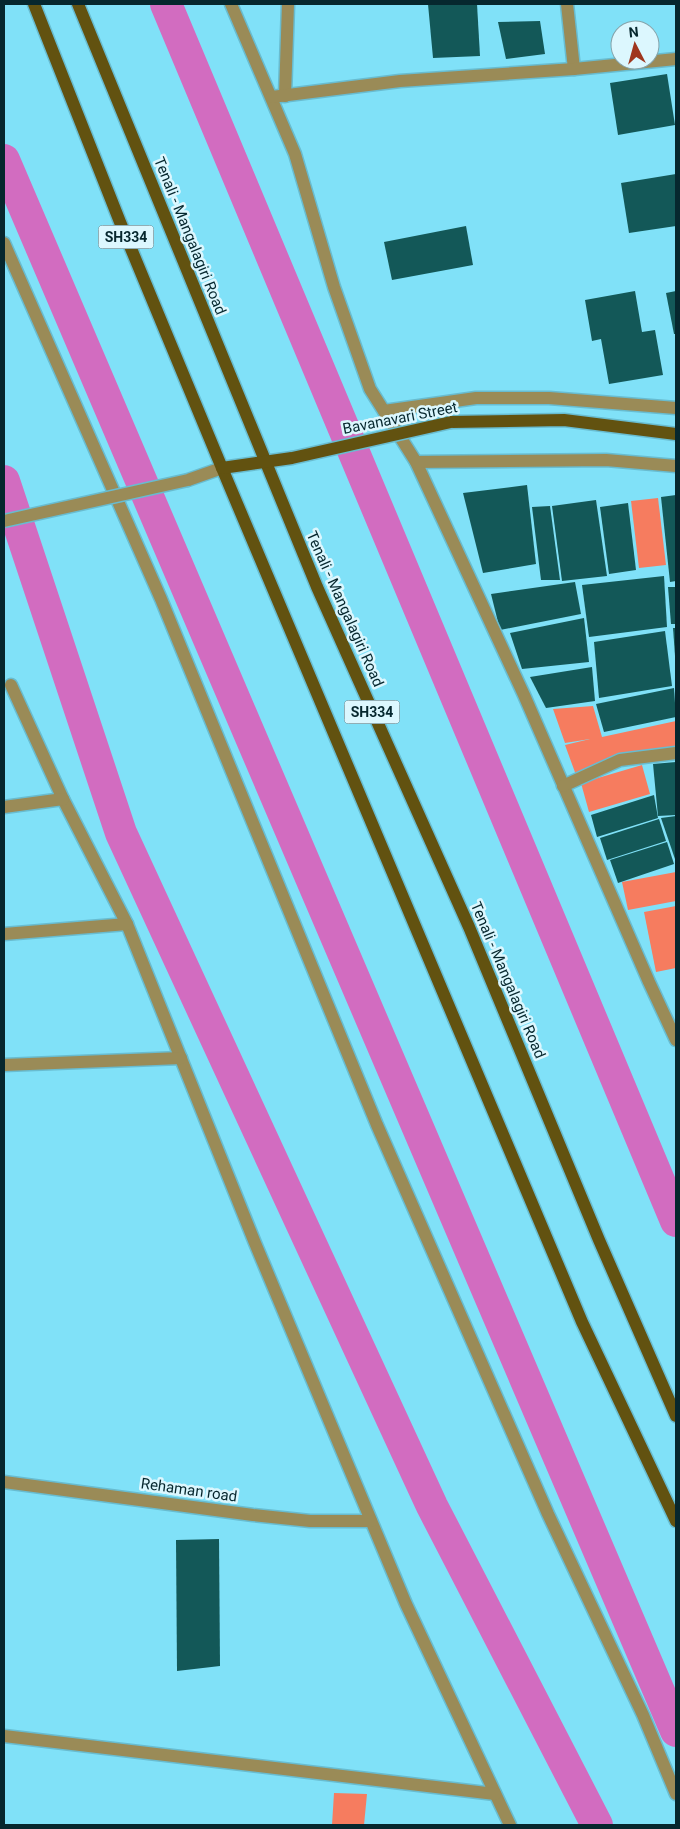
<svg xmlns="http://www.w3.org/2000/svg" width="680" height="1829" font-family="Roboto,sans-serif">
	<style>
		.green { fill: #f67c5f }
		.lines { fill: none; stroke-linecap: round; stroke-linejoin: round }
		.canal { stroke: #d26cc0; stroke-width: 32 }
		.building { fill: #135858 }
		.minor-casing { stroke: #68bcd0; stroke-width: 15 }
		.major-casing { stroke: #68bcd0; stroke-width: 15 }
		.minor { stroke: #9a8b57; stroke-width: 12 }
		.major { stroke: #625210; stroke-width: 12 }
		.minor-bridge-casing { stroke: #68bcd0; stroke-width: 15; stroke-linecap: butt }
		.major-bridge-casing { stroke: #68bcd0; stroke-width: 15; stroke-linecap: butt }
		.minor-bridge { stroke: #9a8b57; stroke-width: 12 }
		.major-bridge { stroke: #625210; stroke-width: 12 }
		.labels { text-anchor: middle; stroke-width: 5; stroke-linejoin: round; paint-order: stroke }
		.shield { fill: #dcf7fe; stroke: #46656c; stroke-width: 1 }
		.shield-label { font-size: 14px; font-weight: bold; fill: #06272e }
		.street-label { font-size: 15px; fill: #06272e; stroke: #dcf7fe }
	</style>
	<rect width="100%" height="100%" fill="#80e1f8"/>
	<g class="green">
		<path d="M 658,498 L 666,565 L 639,568 L 631,501 Z"/>
		<path d="M 593,706 L 602,737 L 676,721 L 676,750 L 576,775 L 565,745 L 590,739 L 565,743 L 553,709 Z"/>
		<path d="M 642,765 L 650,794 L 589,812 L 581,783 Z"/>
		<path d="M 676,872 L 676,901 L 628,910 L 622,882 Z"/>
		<path d="M 676,906 L 676,968 L 656,972 L 644,912 Z"/>
		<path d="M 334,1793 L 367,1794 L 364,1825 L 332,1825 Z"/>
	</g>
	<g class="lines">
		<g class="canal">
			<path d="M 166,4 L 676,1221"/>
			<path d="M 4,160 L 676,1731"/>
			<path d="M 4,481 L 121,833 L 432,1506 L 597,1825"/>
		</g>
	</g>
	<g class="building">
		<path d="M 428,4 L 477,4 L 480,56 L 433,58 Z"/>
		<path d="M 540,21 L 545,54 L 506,59 L 498,22 Z"/>
		<path d="M 667,74 L 675,125 L 618,135 L 610,83 Z"/>
		<path d="M 676,174 L 676,226 L 629,233 L 621,183 Z"/>
		<path d="M 466,226 L 473,265 L 392,280 L 384,242 Z"/>
		<path d="M 635,291 L 642,332 L 655,330 L 663,375 L 609,384 L 601,339 L 592,341 L 585,300 Z"/>
		<path d="M 676,291 L 676,334 L 674,334 L 666,293 Z"/>
		<path d="M 527,485 L 536,564 L 483,573 L 463,493 Z"/>
		<path d="M 676,495 L 676,581 L 670,582 L 661,497 Z"/>
		<path d="M 596,500 L 607,576 L 562,581 L 552,506 Z"/>
		<path d="M 628,503 L 636,570 L 609,574 L 600,507 Z"/>
		<path d="M 550,506 L 560,580 L 541,580 L 532,507 Z"/>
		<path d="M 664,576 L 667,627 L 589,637 L 582,585 Z"/>
		<path d="M 575,582 L 581,614 L 500,630 L 491,594 Z"/>
		<path d="M 668,587 L 676,587 L 676,624 L 671,624 Z"/>
		<path d="M 584,618 L 589,662 L 522,669 L 510,633 Z"/>
		<path d="M 673,628 L 676,628 L 676,656 L 675,656 Z"/>
		<path d="M 665,631 L 672,686 L 599,698 L 594,642 Z"/>
		<path d="M 592,667 L 595,701 L 546,708 L 530,677 Z"/>
		<path d="M 674,688 L 676,717 L 604,732 L 596,704 Z"/>
		<path d="M 676,762 L 676,815 L 658,816 L 653,764 Z"/>
		<path d="M 654,795 L 658,818 L 597,837 L 591,815 Z"/>
		<path d="M 676,816 L 676,862 L 661,818 Z"/>
		<path d="M 659,819 L 666,841 L 607,860 L 600,838 Z"/>
		<path d="M 667,842 L 674,864 L 618,883 L 610,860 Z"/>
		<path d="M 219,1539 L 220,1666 L 177,1671 L 176,1540 Z"/>
	</g>
	<g class="lines">
		<defs>
			<g id="minor">
				<path d="M 231,4 L 295,154 L 334,287 L 370,389 L 416,462 L 524,695 L 649,982 L 676,1040"/>
				<path d="M 567,4 L 574,69"/>
				<path d="M 285,96 L 288,4"/>
				<path d="M 272,97 L 400,81 L 574,69 L 676,59"/>
				<path d="M 4,243 L 161,599 L 377,1125 L 548,1514 L 643,1715 L 676,1794"/>
				<path d="M 384,411 L 476,398 L 549,398 L 676,408"/>
				<path d="M 416,462 L 606,460 L 676,466"/>
				<path d="M 188,480 L 222,468"/>
				<path d="M 11,685 L 63,799 L 127,924 L 255,1243 L 406,1604 L 510,1825"/>
				<path d="M 563,786 L 620,760 L 676,753"/>
				<path d="M 4,807 L 63,799"/>
				<path d="M 4,934 L 127,924"/>
				<path d="M 4,1065 L 181,1058"/>
				<path d="M 4,1482 L 253,1515 L 310,1521 L 371,1521"/>
				<path d="M 4,1736 L 495,1794"/>
			</g>
			<g id="major">
				<path d="M 34,4 L 120,222 L 222,468 L 582,1322 L 676,1521"/>
				<path d="M 78,4 L 317,587 L 469,927 L 599,1240 L 676,1416"/>
				<path d="M 451,422 L 564,420 L 676,434"/>
				<path d="M 222,468 L 292,458"/>
			</g>
		</defs>
		<use href="#minor" class="minor-casing"/>
		<use href="#major" class="major-casing"/>
		<use href="#minor" class="minor"/>
		<use href="#major" class="major"/>
		<defs>
			<path id="minor-bridge" d="M 4,521 L 188,480"/>
			<path id="major-bridge" d="M 292,458 L 451,422"/>
		</defs>
		<use href="#minor-bridge" class="minor-bridge-casing"/>
		<use href="#major-bridge" class="major-bridge-casing"/>
		<use href="#minor-bridge" class="minor-bridge"/>
		<use href="#major-bridge" class="major-bridge"/>
	</g>
	<g class="labels">
		<g class="shield">
			<rect x="98.5" y="225.5" width="55" height="23" rx="4"/>
			<rect x="344.5" y="700.5" width="55" height="23" rx="4"/>
		</g>
		<g class="shield-label">
			<text x="126" y="242">SH334</text>
			<text x="372" y="717">SH334</text>
		</g>
		<g class="street-label">
			<text transform="translate(190 236) rotate(68)" y="5">Tenali - Mangalagiri Road</text>
			<text transform="translate(400 418) rotate(-11)" y="5">Bavanavari Street</text>
			<text transform="translate(345 609) rotate(66)" y="5">Tenali - Mangalagiri Road</text>
			<text transform="translate(508 980) rotate(67)" y="5">Tenali - Mangalagiri Road</text>
			<text transform="translate(189 1490) rotate(8)" y="5">Rehaman road</text>
		</g>
	</g>
	<rect width="680" height="1829" fill="none" stroke="#06272e" stroke-width="10"/>
	<g transform="translate(635 45) rotate(354)"><circle r="24" fill="#dcf7fe" stroke="#86a4ab"/>
	<path d="M0-4L9 19L0 12L-9 19Z" fill="#9f361e"/>
	<text y="-8" font-size="14" font-weight="bold" text-anchor="middle" fill="#06272e">N</text>
	</g>
</svg>
